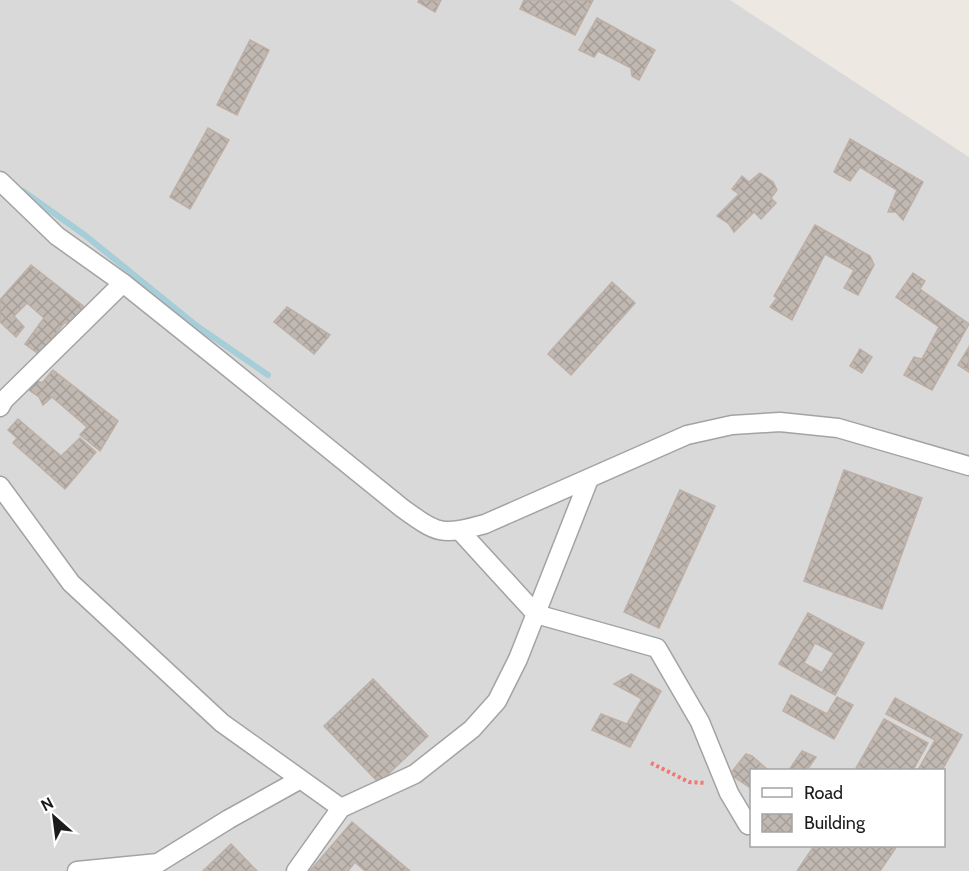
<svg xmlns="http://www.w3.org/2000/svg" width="969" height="871" font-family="Cabin,sans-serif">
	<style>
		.residential { fill: #dad9d9; fill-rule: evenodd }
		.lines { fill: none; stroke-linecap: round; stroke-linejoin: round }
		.stream { stroke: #a5ced8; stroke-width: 6 }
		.building { fill: url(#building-cross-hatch); stroke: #bdafa6; stroke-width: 1.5; fill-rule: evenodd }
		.minor-casing { stroke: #a3a3a3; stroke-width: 21 }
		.path { stroke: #ef7970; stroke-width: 4; stroke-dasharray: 3 3; stroke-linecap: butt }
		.minor { stroke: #fff; stroke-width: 18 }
	</style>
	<defs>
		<pattern id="building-cross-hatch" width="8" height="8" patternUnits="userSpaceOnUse" patternTransform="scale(1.5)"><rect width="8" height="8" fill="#c1b8b2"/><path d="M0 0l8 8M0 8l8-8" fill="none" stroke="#a59e98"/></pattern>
	</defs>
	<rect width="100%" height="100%" fill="#ede9e2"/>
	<path class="residential" d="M 0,0 L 730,0 L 969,157 L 969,871 L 0,871 ZM 752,770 L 944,770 L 944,846 L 752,846 Z"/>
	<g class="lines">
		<path class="stream" d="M 23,191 L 86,236 L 197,326 L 268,375"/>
	</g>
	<g class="building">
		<path d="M 419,0 L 441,0 L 435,12 L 418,2 Z"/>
		<path d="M 524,0 L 593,0 L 575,35 L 520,9 Z"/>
		<path d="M 597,18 L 655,50 L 639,80 L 632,76 L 631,68 L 598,51 L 594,57 L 579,50 Z"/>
		<path d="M 250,40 L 269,50 L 237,115 L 217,105 Z"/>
		<path d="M 208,128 L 229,140 L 190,209 L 170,197 Z"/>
		<path d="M 850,139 L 923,182 L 903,220 L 896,212 L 888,212 L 897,190 L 860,167 L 850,181 L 834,172 Z"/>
		<path d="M 760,173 L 773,182 L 777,190 L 771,198 L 776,203 L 761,219 L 754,212 L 734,232 L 729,224 L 717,216 L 739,194 L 732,189 L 742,176 L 749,182 Z"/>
		<path d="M 815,225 L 870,256 L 874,265 L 858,295 L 844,288 L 854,270 L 825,254 L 792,320 L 770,307 L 777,298 L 774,296 Z"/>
		<path d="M 31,265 L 87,309 L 73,323 L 64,323 L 40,355 L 25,344 L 44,318 L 27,303 L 14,316 L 24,327 L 16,337 L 0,322 L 0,300 Z"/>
		<path d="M 913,273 L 925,281 L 920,289 L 969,324 L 932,390 L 904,375 L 914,357 L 922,359 L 939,327 L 896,297 Z"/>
		<path d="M 612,282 L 635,303 L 571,375 L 548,354 Z"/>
		<path d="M 287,307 L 330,335 L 314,354 L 274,322 Z"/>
		<path d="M 969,347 L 969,372 L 958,365 Z"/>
		<path d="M 860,349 L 872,357 L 862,373 L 850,366 Z"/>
		<path d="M 53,370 L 118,421 L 100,451 L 80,435 L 87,427 L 52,397 L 43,405 L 39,397 L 29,390 L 36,380 L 42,383 Z"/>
		<path d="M 18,419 L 61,456 L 80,438 L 96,452 L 65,489 L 13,443 L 17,438 L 8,430 Z"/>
		<path d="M 844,470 L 922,498 L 882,609 L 804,581 Z"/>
		<path d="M 680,490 L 715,506 L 659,628 L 624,612 Z"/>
		<path d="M 808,613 L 864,643 L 835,695 L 779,664 ZM 815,643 L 834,653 L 822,673 L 804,663 Z"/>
		<path d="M 631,674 L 661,691 L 630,747 L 592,730 L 601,714 L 627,724 L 642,699 L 614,684 Z"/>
		<path d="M 373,679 L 428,736 L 379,783 L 324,726 Z"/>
		<path d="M 791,695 L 827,714 L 837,697 L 853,705 L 834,739 L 783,711 Z"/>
		<path d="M 895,698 L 962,735 L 942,770 L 918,770 L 935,740 L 886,714 Z"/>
		<path d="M 884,719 L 928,743 L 913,770 L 855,770 Z"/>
		<path d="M 802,751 L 816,757 L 807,770 L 789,770 Z"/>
		<path d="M 746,754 L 752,756 L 768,770 L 752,770 L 752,789 L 730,774 Z"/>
		<path d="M 352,822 L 410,871 L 365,871 L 355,862 L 348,871 L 310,871 Z"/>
		<path d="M 231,844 L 257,871 L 203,871 Z"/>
		<path d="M 814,846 L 897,846 L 880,871 L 797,871 Z"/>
	</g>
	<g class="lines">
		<defs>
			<g id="minor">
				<path d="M 0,181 L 57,236 L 123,283 L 218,359 L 402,508 C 438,534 441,536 485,524 L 687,435 L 732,425 L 780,422 L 838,428 L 969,466"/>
				<path d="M 0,407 L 4,400 L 123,283"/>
				<path d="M 0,486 L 71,583 L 222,723 L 341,808"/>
				<path d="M 460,531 L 536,614 L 657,648 L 700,722 L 729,793 L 748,825"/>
				<path d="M 77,871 L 158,863 L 229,819 L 299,780"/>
				<path d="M 296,871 L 341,808 L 415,774 L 472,729 L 497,701 L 518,659 L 589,479"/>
			</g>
		</defs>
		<use href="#minor" class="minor-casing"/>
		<path class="path" d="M 651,763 L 689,782 L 706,783"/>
		<use href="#minor" class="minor"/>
	</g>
	<rect x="750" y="769" width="195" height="78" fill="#ffffff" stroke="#a4a4a4" stroke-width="1.5"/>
	<rect x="762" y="788" width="30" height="9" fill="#ffffff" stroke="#a4a4a4" stroke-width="1.5"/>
	<text x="804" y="799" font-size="18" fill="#1c1c1c">Road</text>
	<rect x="762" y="814" width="30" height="18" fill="url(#building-cross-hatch)" stroke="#a4a4a4" stroke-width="1.5"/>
	<text x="804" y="829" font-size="18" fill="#1c1c1c">Building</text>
	<g transform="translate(54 817) rotate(332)" stroke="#ffffff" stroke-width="4.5" paint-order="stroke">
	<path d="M0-4.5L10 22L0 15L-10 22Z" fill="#1c1c1c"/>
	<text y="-9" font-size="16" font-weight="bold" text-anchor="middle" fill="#1c1c1c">N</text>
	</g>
</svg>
